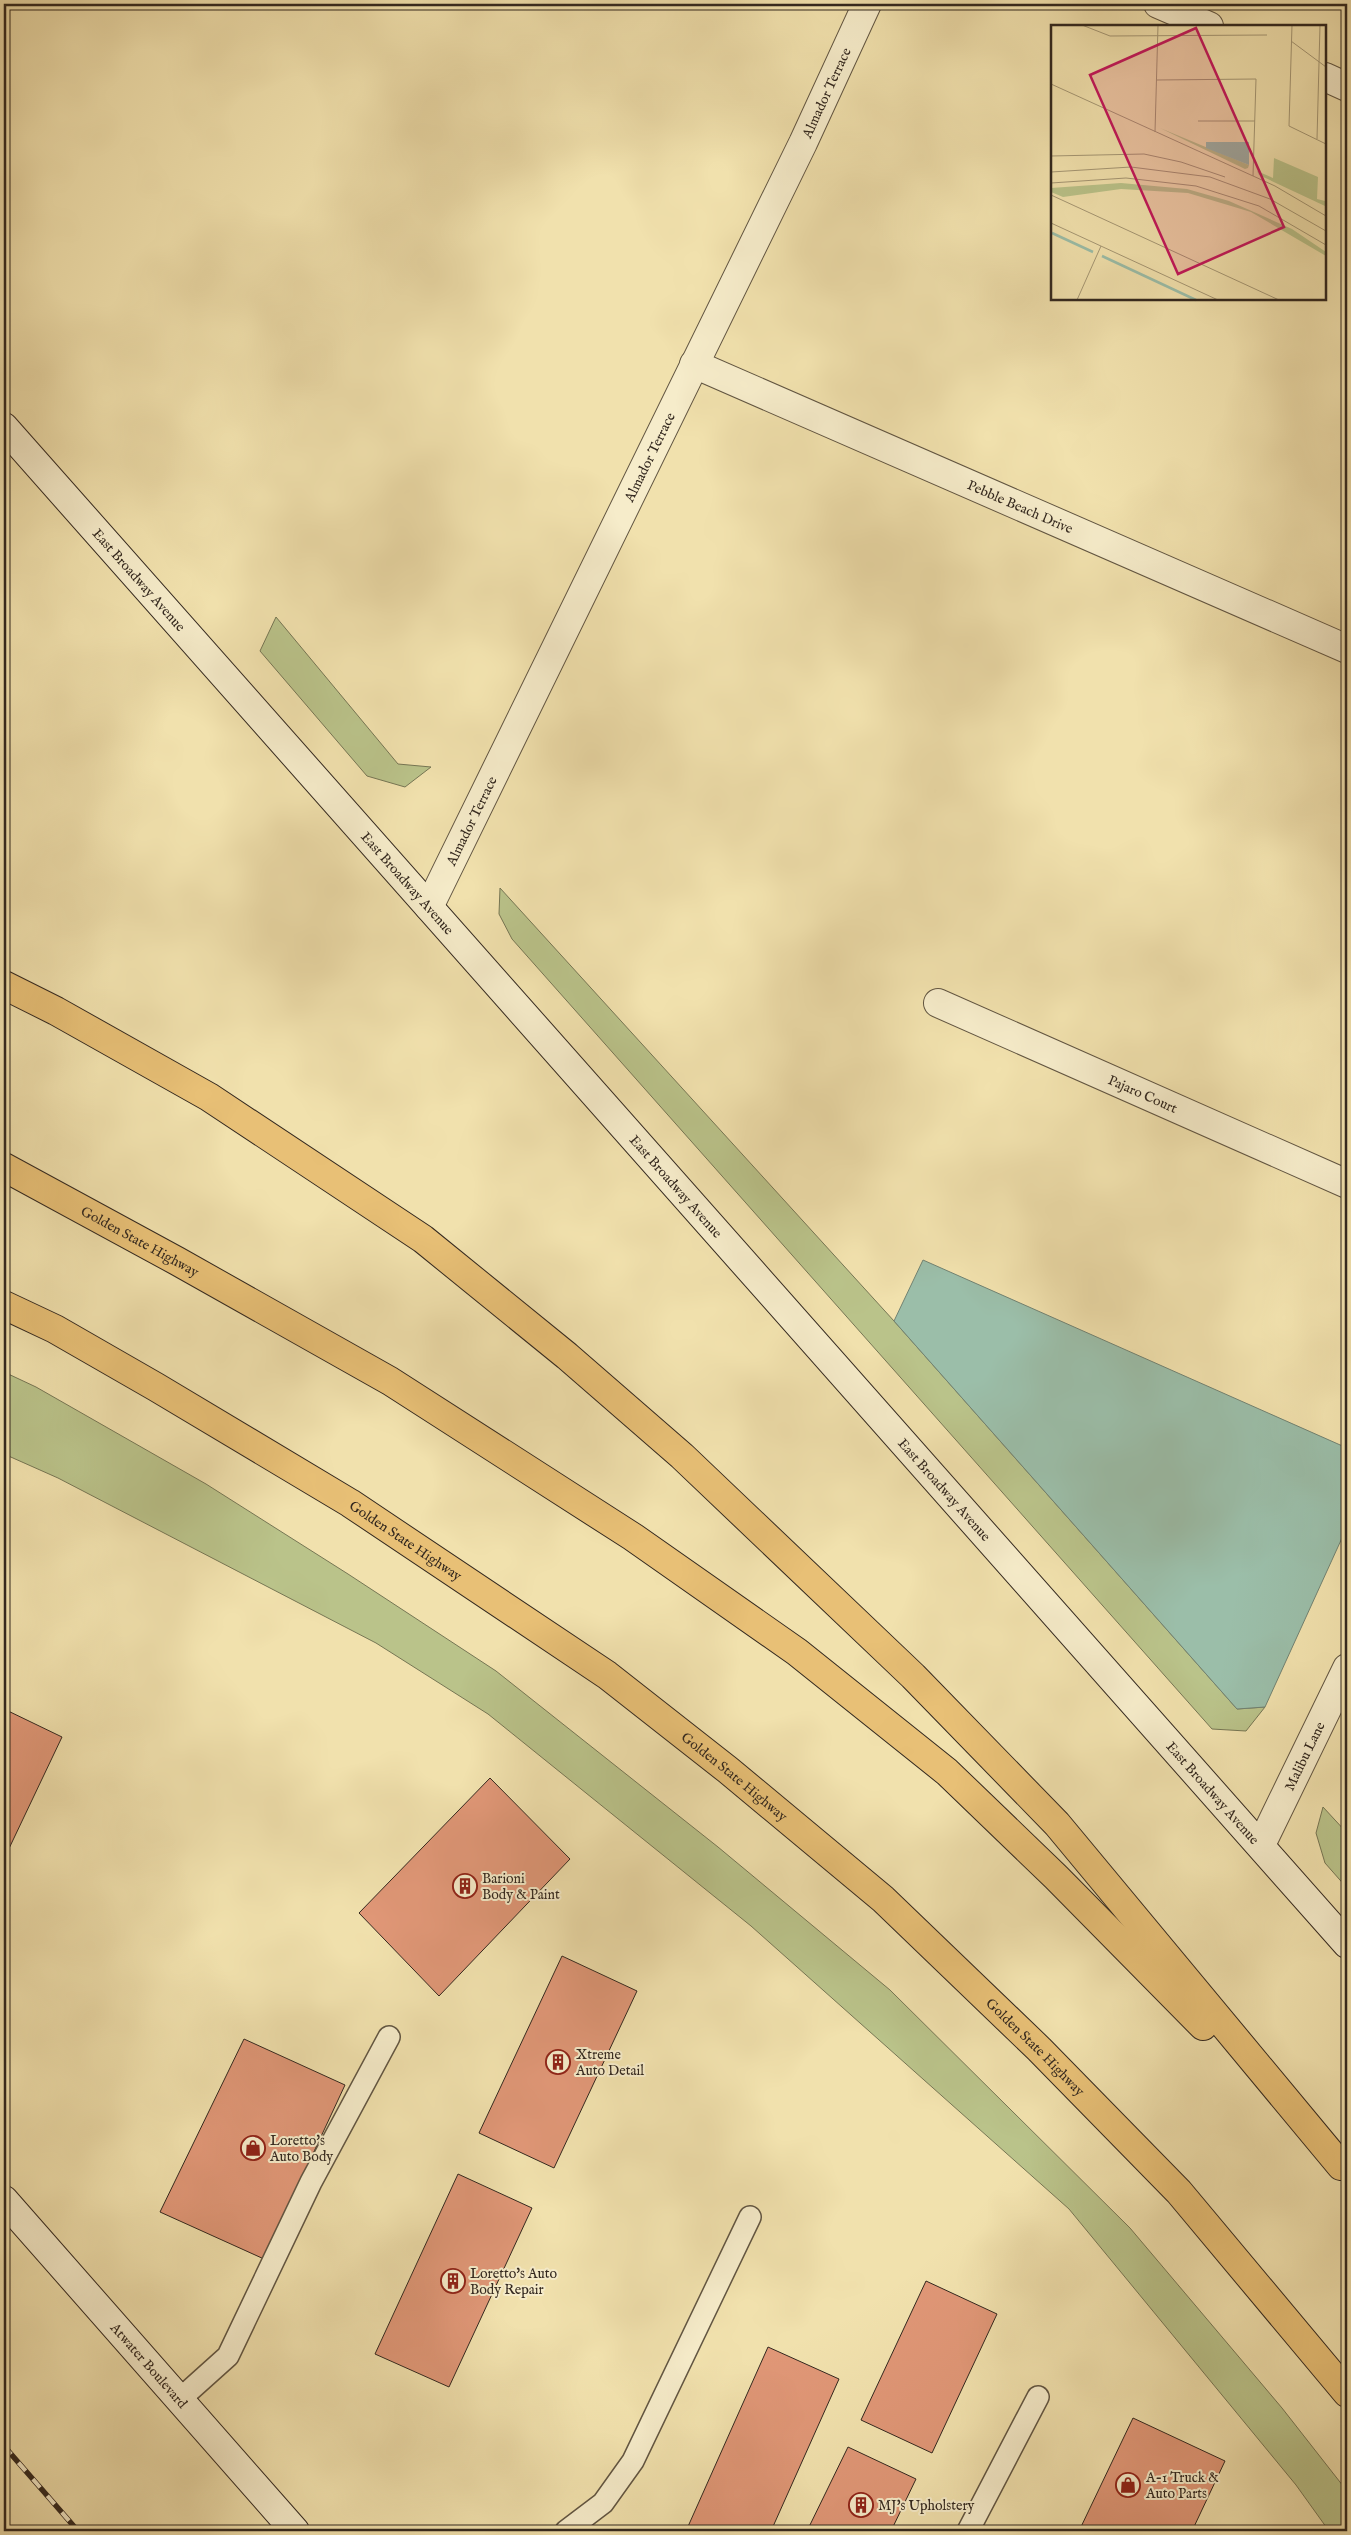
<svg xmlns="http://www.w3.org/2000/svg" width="1351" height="2535" font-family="'IM FELL English',serif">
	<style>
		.green { fill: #bac38a; stroke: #767654 }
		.water { fill: #9bbea9; stroke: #718272 }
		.building { fill: #e09777; stroke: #33281f }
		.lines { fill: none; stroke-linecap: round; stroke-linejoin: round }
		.lane-casing { stroke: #625642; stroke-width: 24 }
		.street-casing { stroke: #625642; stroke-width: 30 }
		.secondary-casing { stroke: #33281f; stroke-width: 30 }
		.highway-casing { stroke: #33281f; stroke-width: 30 }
		.lane { stroke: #f6ecca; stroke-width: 21 }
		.street { stroke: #f6ecca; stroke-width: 28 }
		.secondary { stroke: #f6ecca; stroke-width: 28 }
		.highway { stroke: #e8c076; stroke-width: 28 }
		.rail-casing { stroke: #33281f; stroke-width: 5.5 }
		.rail { stroke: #f6ecca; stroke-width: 4; stroke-dasharray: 11; stroke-linecap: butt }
		.labels { text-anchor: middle; stroke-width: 4; stroke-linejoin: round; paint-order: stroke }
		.street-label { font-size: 14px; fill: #33281f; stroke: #f6ecca }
		.poi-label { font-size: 14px; fill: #33281f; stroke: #f6ecca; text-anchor: start }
		.inset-river { fill: none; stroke: #9bbea9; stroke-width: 2.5 }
		.inset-road { fill: none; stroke: #a59774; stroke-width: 1 }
		.view { fill: #c2185b; fill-opacity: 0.15; stroke: #c2185b; stroke-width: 2.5 }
		.inset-edge { fill: none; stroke: #33281f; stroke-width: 2.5 }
	</style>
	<rect width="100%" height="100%" fill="#f1e1ad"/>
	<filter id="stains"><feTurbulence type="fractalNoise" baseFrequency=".004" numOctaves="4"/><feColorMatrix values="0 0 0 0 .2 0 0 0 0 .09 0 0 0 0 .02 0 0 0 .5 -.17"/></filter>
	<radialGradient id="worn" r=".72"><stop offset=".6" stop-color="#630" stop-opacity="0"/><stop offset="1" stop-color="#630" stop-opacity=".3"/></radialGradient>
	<g class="green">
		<path d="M 276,617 L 398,764 L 431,767 L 405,787 L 367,776 L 260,651 Z"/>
		<path d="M 500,888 L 894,1321 L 1237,1709 L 1265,1707 L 1246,1731 L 1212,1729 L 512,939 L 499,914 Z"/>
		<path d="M 4,1372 L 36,1387 L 206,1484 L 348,1574 L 496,1671 L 718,1847 L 890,1990 L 1130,2228 L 1282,2408 L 1347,2491 L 1347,2531 L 1329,2531 L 1296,2485 L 1069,2209 L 751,1926 L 488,1714 L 376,1643 L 58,1478 L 4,1454 Z"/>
		<path d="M 1323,1807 L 1347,1833 L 1347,1888 L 1325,1863 L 1316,1833 Z"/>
	</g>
	<path class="water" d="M 923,1260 L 1347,1448 L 1347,1527 L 1265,1707 L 1237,1709 L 894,1321 Z"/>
	<g class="building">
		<path d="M 4,1709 L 62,1737 L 4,1859 Z"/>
		<path d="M 490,1778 L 570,1859 L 439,1996 L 359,1913 Z"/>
		<path d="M 562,1956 L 637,1991 L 554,2168 L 479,2133 Z"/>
		<path d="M 244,2039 L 345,2085 L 264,2259 L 160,2212 Z"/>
		<path d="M 458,2174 L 532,2208 L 449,2387 L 375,2354 Z"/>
		<path d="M 926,2281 L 997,2314 L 932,2453 L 861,2420 Z"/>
		<path d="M 768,2347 L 839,2379 L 771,2531 L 686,2531 Z"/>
		<path d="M 1133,2418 L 1225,2461 L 1192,2531 L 1079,2531 Z"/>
		<path d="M 848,2447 L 916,2479 L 891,2531 L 807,2531 Z"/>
	</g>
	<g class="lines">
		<defs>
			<g id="lane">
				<path d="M 179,2400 L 228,2356 L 311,2182 L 389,2037"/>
				<path d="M 566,2531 L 603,2503 L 633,2461 L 750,2217"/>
				<path d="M 968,2531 L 1038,2397"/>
			</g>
			<g id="street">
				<path d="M 1158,4 L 1209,26"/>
				<path d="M 1325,77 L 1347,87"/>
				<path id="s1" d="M 694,364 L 1347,649"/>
				<path id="s2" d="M 429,907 L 803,143 L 867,4"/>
				<path id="s3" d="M 938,1003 L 1347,1184"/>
				<path id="s4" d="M 1261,1845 L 1347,1668"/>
			</g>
			<g id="secondary">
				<path id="s5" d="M 4,427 L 1347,1944"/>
				<path id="s6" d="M 4,2200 L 295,2531"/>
			</g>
			<g id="highway">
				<path d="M 4,985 L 56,1011 L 209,1097 L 423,1239 L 567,1356 L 682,1456 L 913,1676 L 1057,1824 L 1341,2166"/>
				<path id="s7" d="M 4,1167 L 177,1261 L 390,1381 L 633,1537 L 797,1652 L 947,1772 L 1056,1877 L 1203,2026"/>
				<path id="s8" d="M 4,1305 L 55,1329 L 156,1387 L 350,1503 L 607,1675 L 728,1770 L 883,1899 L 1039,2049 L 1179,2192 L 1347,2393"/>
			</g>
		</defs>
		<use href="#lane" class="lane-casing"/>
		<use href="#street" class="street-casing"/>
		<use href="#secondary" class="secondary-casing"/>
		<use href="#highway" class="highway-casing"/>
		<use href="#lane" class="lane"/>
		<use href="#street" class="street"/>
		<use href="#secondary" class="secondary"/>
		<use href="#highway" class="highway"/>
		<defs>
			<path id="rail" d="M 4,2446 L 78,2531"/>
		</defs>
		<use href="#rail" class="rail-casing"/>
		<use href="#rail" class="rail"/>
	</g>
	<defs>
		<symbol id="building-ring" viewBox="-11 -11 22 22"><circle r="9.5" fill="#f6ecca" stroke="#8f2418" stroke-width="1.5"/><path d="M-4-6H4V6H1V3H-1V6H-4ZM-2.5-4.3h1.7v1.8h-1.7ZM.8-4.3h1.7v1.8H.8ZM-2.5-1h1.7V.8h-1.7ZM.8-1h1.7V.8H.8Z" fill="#8f2418"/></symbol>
		<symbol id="shop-ring" viewBox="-11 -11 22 22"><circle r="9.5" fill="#f6ecca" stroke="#8f2418" stroke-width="1.5"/><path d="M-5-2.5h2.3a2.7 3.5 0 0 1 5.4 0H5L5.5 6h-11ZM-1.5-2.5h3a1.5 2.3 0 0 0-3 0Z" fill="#8f2418"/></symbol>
	</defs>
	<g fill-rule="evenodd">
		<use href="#building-ring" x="451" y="1872" width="28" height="28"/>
		<use href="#building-ring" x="544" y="2048" width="28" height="28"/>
		<use href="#shop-ring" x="239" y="2134" width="28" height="28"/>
		<use href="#building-ring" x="439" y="2267" width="28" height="28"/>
		<use href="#shop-ring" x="1114" y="2471" width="28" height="28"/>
		<use href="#building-ring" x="847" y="2491" width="28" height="28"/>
	</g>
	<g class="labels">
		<g class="street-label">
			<text dy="5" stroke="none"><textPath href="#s2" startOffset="906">Almador Terrace</textPath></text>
			<text dy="5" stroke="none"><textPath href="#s2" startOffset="501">Almador Terrace</textPath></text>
			<text dy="5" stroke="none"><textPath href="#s1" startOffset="356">Pebble Beach Drive</textPath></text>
			<text dy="5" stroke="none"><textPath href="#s5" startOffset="204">East Broadway Avenue</textPath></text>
			<text dy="5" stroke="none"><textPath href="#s2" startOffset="96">Almador Terrace</textPath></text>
			<text dy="5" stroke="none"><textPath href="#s5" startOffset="609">East Broadway Avenue</textPath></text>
			<text dy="5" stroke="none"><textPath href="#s3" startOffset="224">Pajaro Court</textPath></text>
			<text dy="5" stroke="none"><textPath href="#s5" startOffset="1014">East Broadway Avenue</textPath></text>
			<text dy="5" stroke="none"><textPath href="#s7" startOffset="155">Golden State Highway</textPath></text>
			<text dy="5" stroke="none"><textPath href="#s5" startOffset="1419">East Broadway Avenue</textPath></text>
			<text dy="5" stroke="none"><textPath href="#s8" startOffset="466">Golden State Highway</textPath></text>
			<text dy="5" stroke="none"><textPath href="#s4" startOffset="99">Malibu Lane</textPath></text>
			<text dy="5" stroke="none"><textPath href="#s8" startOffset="871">Golden State Highway</textPath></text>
			<text dy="5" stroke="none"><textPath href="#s5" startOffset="1824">East Broadway Avenue</textPath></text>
			<text dy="5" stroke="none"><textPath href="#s8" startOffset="1276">Golden State Highway</textPath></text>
			<text dy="5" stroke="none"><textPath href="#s6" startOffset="220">Atwater Boulevard</textPath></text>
		</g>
		<g class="poi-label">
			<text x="482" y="1883">Barioni<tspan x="482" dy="16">Body &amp; Paint</tspan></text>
			<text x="576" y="2059">Xtreme<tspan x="576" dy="16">Auto Detail</tspan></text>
			<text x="270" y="2145">Loretto's<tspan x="270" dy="16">Auto Body</tspan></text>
			<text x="470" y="2278">Loretto's Auto<tspan x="470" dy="16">Body Repair</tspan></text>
			<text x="1146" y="2482">A-1 Truck &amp;<tspan x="1146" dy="16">Auto Parts</tspan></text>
			<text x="878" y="2510">MJ's Upholstery</text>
		</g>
	</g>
	<g transform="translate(1051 25)">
		<rect width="275" height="275" fill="#f1e1ad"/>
		<path d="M 109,103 L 198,140 L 197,143 L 194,144 ZM 223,133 L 267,152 L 266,174 L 274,176 L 274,181 L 208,150 L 206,146 L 222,153 ZM 70,158 L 136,164 L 178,176 L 241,204 L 275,227 L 275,231 L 200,187 L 137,168 L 70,164 L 12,172 L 0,167 L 0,163 Z" fill="#bac38a"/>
		<path d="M 155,117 L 198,117 L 198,140 L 155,123 Z" fill="#9bbea9"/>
		<path class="inset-river" d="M 1,208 L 42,227M 51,231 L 145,275"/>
		<path class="inset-road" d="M 31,0 L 59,11 L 216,10M 241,0 L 238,101 L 275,119M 240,16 L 275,42M 106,55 L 205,54 L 202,151M 0,59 L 224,161 L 275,191M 147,96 L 204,96M 104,107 L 107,0M 266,114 L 269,0M 0,131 L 93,129 L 130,137 L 174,152M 0,147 L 80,142 L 159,152 L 219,174 L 275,206M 0,158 L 75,153 L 145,161 L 208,181 L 275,220M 0,170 L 228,275M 0,198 L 167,275M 26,275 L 50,221"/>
		<path class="view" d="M 145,3 L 233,202 L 127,249 L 39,50 Z"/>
		<rect width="275" height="275" class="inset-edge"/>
	</g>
	<rect width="1351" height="2535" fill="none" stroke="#f1e1ad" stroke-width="20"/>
	<rect x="5" y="5" width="1341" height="2525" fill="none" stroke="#33281f" stroke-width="2.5"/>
	<rect x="10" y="10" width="1331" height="2515" fill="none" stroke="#33281f"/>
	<rect width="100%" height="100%" filter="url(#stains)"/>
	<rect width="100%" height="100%" fill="url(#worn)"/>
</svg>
